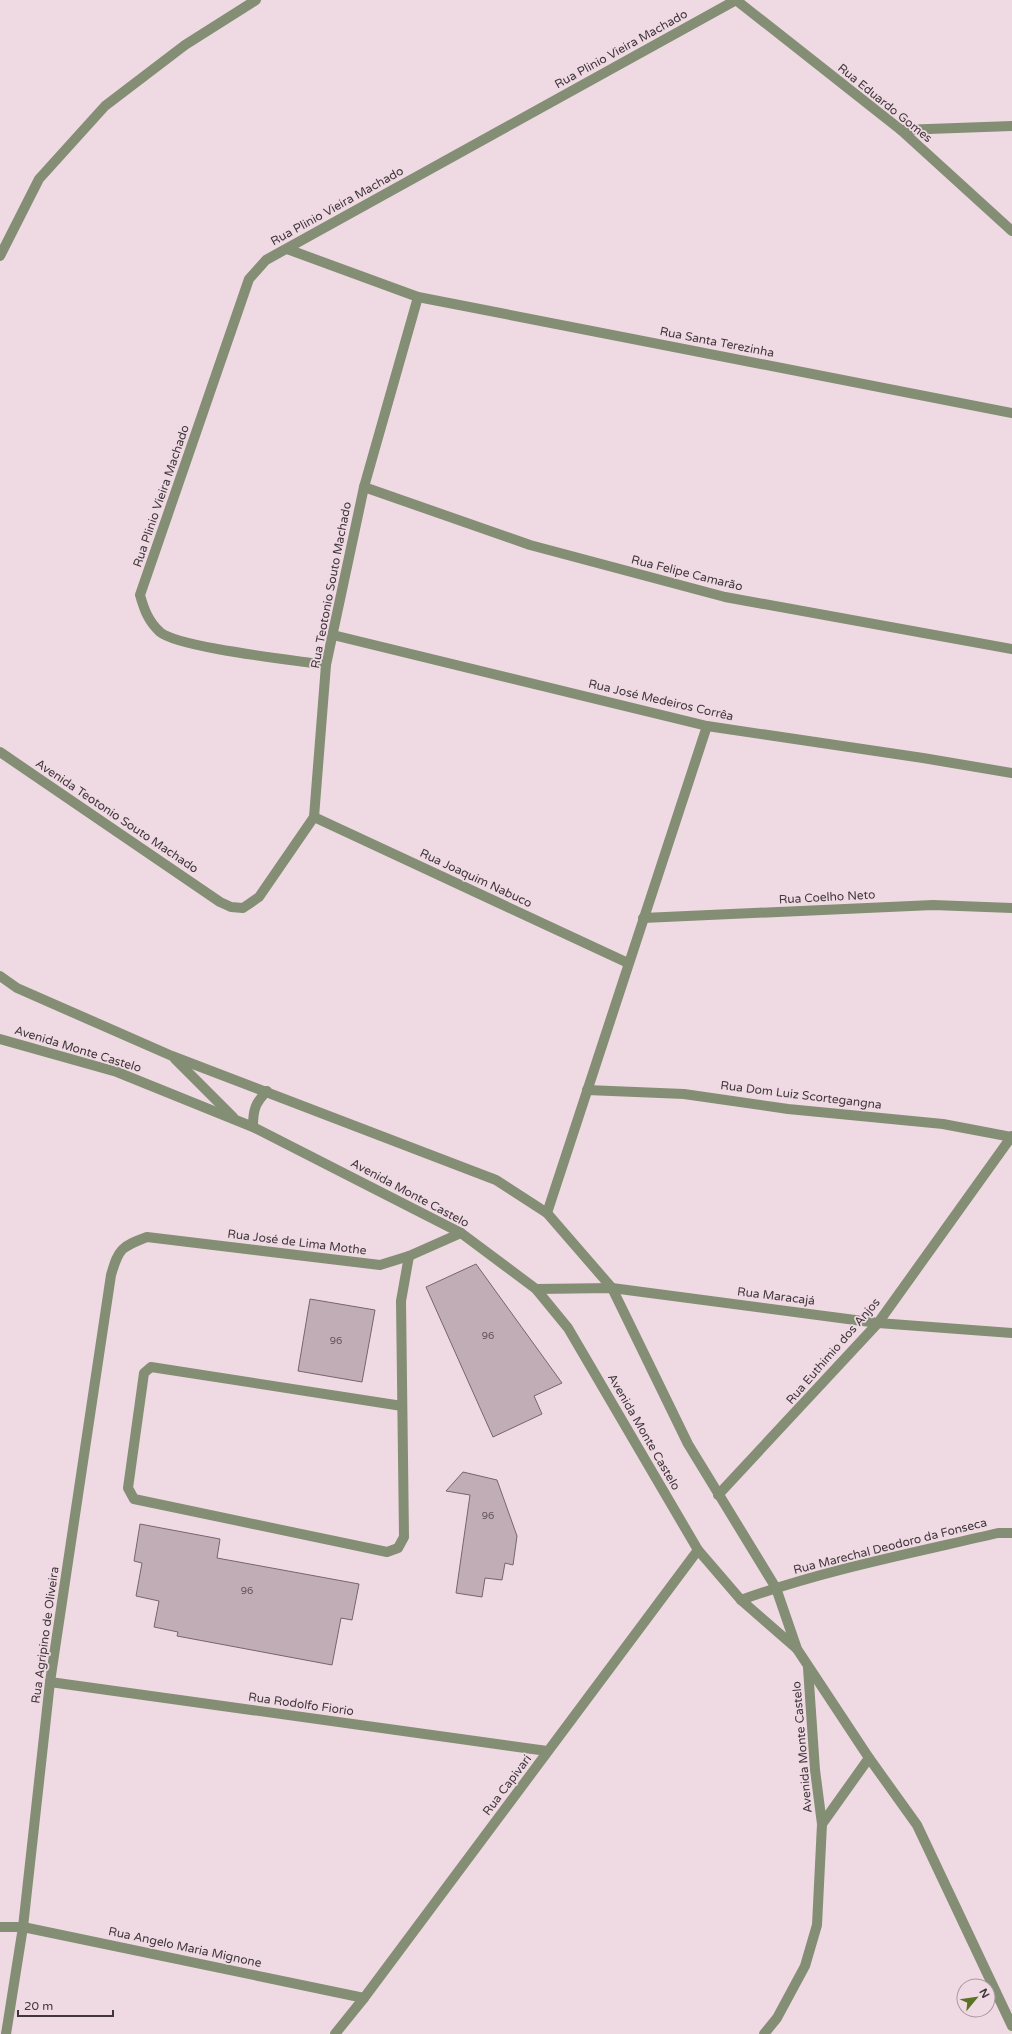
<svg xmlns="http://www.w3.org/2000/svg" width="1012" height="2034" font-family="'Varela Round',sans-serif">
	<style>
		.building { fill: #c1adb5; stroke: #77656c }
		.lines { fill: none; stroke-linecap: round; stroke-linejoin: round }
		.minor { stroke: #848e74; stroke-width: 10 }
		.labels { text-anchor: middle; stroke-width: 3.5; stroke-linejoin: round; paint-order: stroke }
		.number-label { font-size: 10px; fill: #60545a }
		.street-label { font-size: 12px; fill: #40373b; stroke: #efdae3 }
	</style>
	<rect width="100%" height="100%" fill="#efdae3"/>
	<g class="building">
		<path d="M 476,1264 L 562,1383 L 534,1396 L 542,1414 L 493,1437 L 426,1287 Z"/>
		<path d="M 310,1299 L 375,1310 L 362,1382 L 298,1371 Z"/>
		<path d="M 463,1472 L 497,1480 L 517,1536 L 513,1565 L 505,1563 L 502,1580 L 485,1578 L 482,1597 L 456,1593 L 470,1495 L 446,1491 Z"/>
		<path d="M 140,1524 L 220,1539 L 217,1558 L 359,1584 L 352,1620 L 341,1618 L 332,1665 L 177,1636 L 178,1632 L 154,1627 L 159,1601 L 136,1596 L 142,1563 L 134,1561 Z"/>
	</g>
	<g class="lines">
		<g class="minor">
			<path d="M 736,0 L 901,130 L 1012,231"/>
			<path d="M 901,130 L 1012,126"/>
			<path d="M 287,249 L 418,297 L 1012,413"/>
			<path d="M 0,256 L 39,179 L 105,106 L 185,45 L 256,0"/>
			<path d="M 364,487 L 530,545 L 725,597 L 1012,649"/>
			<path d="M 333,635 L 707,726 L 923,758 L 1012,773"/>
			<path d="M 326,665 C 295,660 179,648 160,632 C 148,621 144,609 140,595 L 249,279 L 266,260 L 736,0"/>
			<path d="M 0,752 L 220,902 L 231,907 L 243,908 L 259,897 L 314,817 L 326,665 L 364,487 L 418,297"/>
			<path d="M 314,817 L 628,963"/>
			<path d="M 643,918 L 933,905 L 1012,908"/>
			<path d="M 0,976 L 17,988 L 172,1056 L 496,1180 L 547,1213 L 612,1288 L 688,1444 L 776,1588 L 797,1649 L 869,1758 L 917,1825 L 1012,2026"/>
			<path d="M 0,1039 L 117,1072 L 253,1127 L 461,1233 L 536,1289 L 568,1328 L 698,1550 L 741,1600 L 796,1648"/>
			<path d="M 175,1059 L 233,1117"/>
			<path d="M 587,1090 L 684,1094 L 788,1109 L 943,1124 L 1012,1137"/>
			<path d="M 253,1127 C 253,1110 255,1103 267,1091"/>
			<path d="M 547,1213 L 707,726"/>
			<path d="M 536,1289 L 612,1288 L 878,1323 L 1012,1333"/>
			<path d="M 402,1406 L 151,1367 L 144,1373 L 128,1488 L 134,1499 L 387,1552 L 398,1548 L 404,1537 L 401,1301 L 409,1256"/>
			<path d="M 718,1495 L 878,1323 L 1012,1136"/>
			<path d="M 741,1600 C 824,1570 912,1553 998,1533 L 1012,1533"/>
			<path d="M 50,1682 L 547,1751"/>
			<path d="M 822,1824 L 869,1758"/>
			<path d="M 0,1927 L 23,1927 L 364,1998"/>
			<path d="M 6,2034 L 23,1927 L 50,1682 L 111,1275 C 119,1248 121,1247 147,1237 L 380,1265 L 409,1256 L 461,1233"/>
			<path d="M 335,2034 L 364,1998 L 698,1550"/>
			<path d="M 764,2034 L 777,2018 L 805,1966 L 817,1925 L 822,1824 L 815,1770 L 808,1668"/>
		</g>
	</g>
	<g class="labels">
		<g class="number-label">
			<text x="488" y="1339">96</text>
			<text x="336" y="1344">96</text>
			<text x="488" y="1519">96</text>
			<text x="247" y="1594">96</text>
		</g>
		<g class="street-label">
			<text transform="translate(621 49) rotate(-29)" y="4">Rua Plinio Vieira Machado</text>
			<text transform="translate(885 103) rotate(39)" y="4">Rua Eduardo Gomes</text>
			<text transform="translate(337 206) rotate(-29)" y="4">Rua Plinio Vieira Machado</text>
			<text transform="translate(717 342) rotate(11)" y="4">Rua Santa Terezinha</text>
			<text transform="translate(161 496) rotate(-71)" y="4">Rua Plinio Vieira Machado</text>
			<text transform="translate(687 573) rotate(14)" y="4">Rua Felipe Camarão</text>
			<text transform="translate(331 585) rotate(-79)" y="4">Rua Teotonio Souto Machado</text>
			<text transform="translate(661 700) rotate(13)" y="4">Rua José Medeiros Corrêa</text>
			<text transform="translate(117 816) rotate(34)" y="4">Avenida Teotonio Souto Machado</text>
			<text transform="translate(476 878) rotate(25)" y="4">Rua Joaquim Nabuco</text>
			<text transform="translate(827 897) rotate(-3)" y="4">Rua Coelho Neto</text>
			<text transform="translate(78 1049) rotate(17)" y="4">Avenida Monte Castelo</text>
			<text transform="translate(801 1095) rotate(7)" y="4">Rua Dom Luiz Scortegangna</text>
			<text transform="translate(410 1193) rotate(28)" y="4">Avenida Monte Castelo</text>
			<text transform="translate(297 1242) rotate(7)" y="4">Rua José de Lima Mothe</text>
			<text transform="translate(776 1296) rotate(7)" y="4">Rua Maracajá</text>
			<text transform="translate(833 1351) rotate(-49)" y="4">Rua Euthimio dos Anjos</text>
			<text transform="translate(644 1432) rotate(60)" y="4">Avenida Monte Castelo</text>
			<text transform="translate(890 1546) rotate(-14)" y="4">Rua Marechal Deodoro da Fonseca</text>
			<text transform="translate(45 1635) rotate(-82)" y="4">Rua Agripino de Oliveira</text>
			<text transform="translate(301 1704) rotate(8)" y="4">Rua Rodolfo Fiorio</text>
			<text transform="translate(802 1747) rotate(-95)" y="4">Avenida Monte Castelo</text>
			<text transform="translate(507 1785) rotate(-53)" y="4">Rua Capivari</text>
			<text transform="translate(185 1947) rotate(12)" y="4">Rua Angelo Maria Mignone</text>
		</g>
	</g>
	<g transform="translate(976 1998) rotate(61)"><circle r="19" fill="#efdae3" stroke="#a999a0"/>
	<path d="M0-3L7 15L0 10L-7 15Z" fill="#5b7325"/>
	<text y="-6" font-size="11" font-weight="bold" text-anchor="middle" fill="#40373b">N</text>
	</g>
	<path d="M18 2010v6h95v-6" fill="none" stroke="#40373b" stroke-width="2"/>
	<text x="24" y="2010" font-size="12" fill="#40373b" stroke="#efdae3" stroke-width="3" paint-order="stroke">20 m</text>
</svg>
